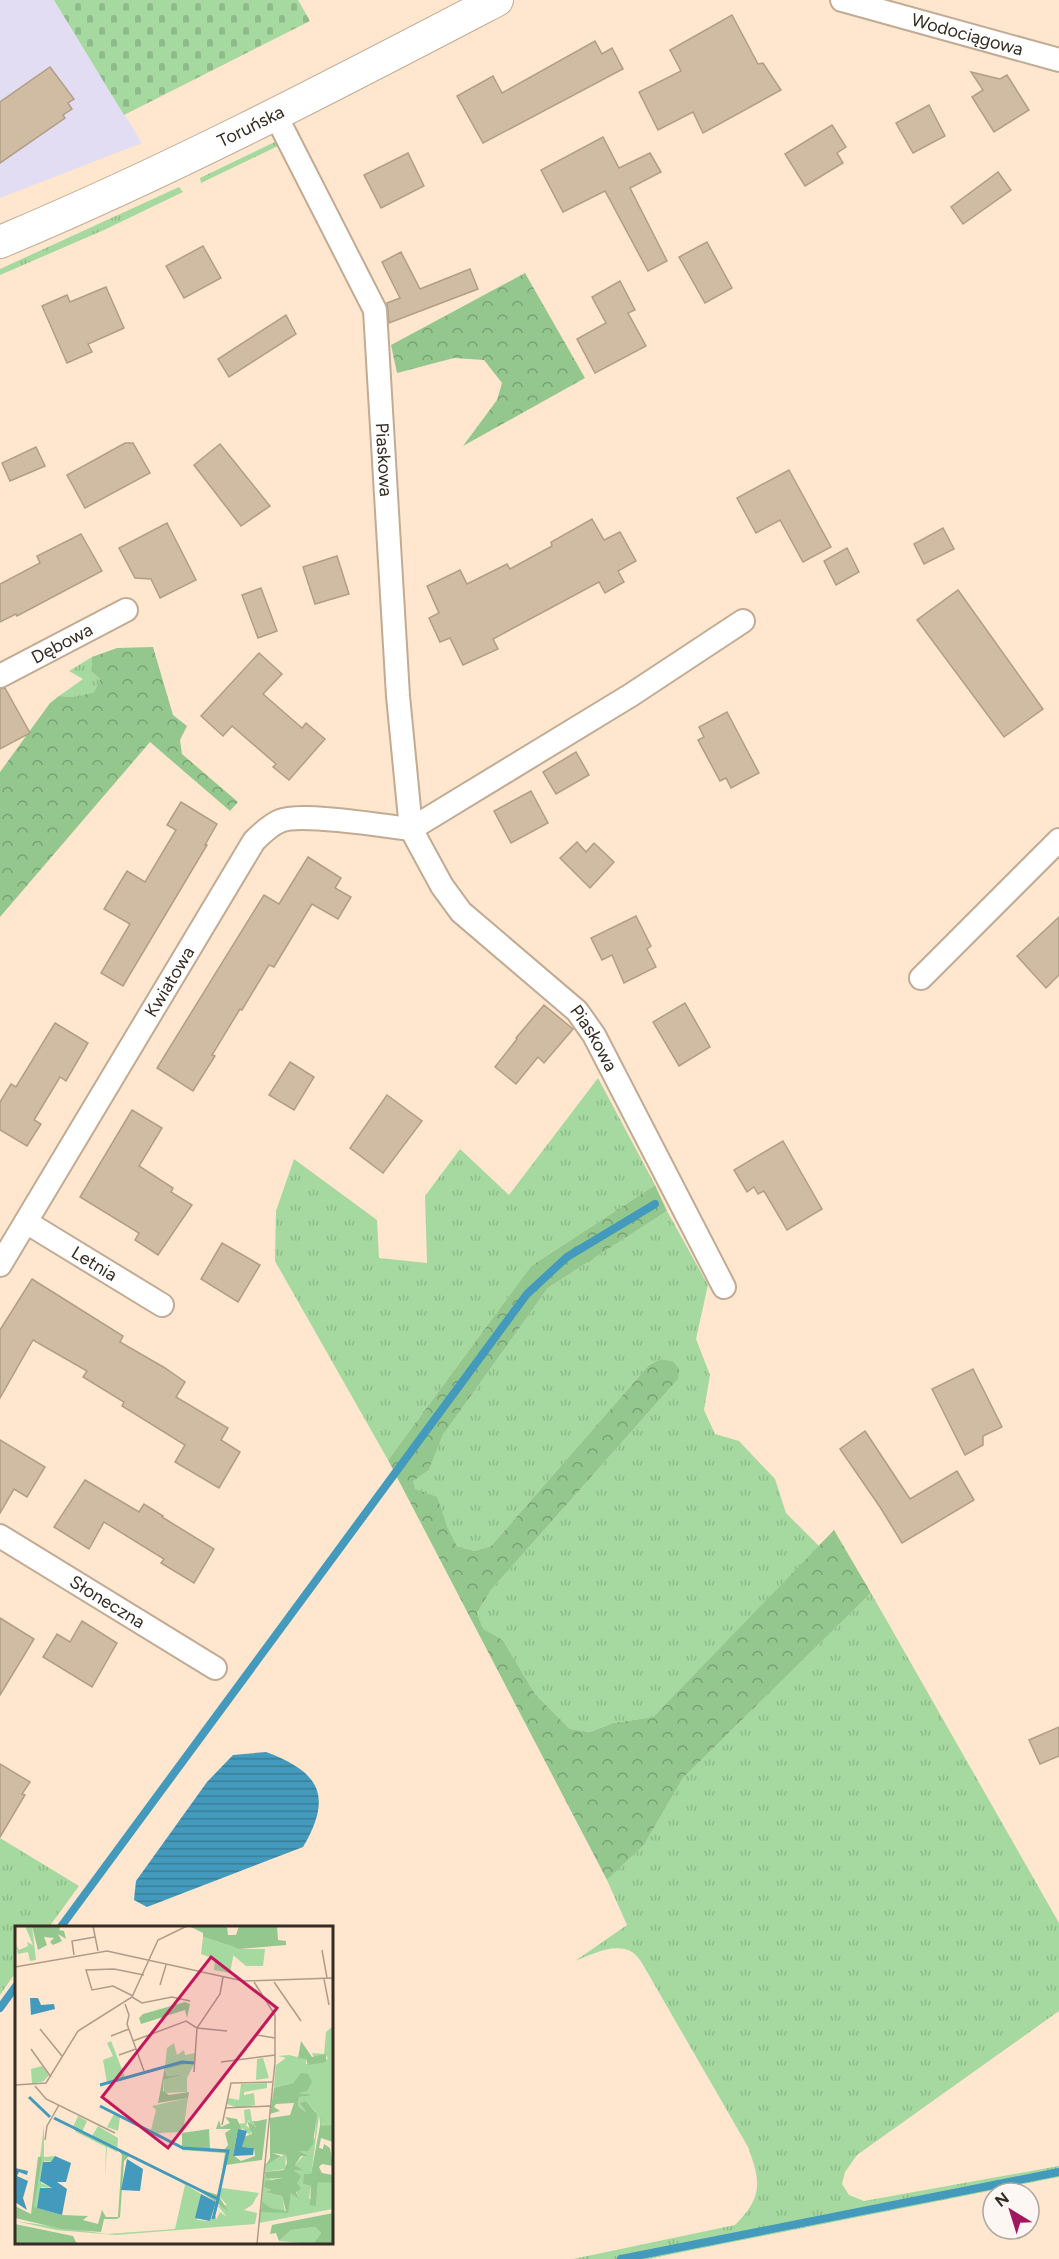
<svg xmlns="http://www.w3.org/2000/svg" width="1059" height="2259" font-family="Figtree,sans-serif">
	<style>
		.education { fill: #e3ddf3 }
		.grass { fill: url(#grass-tufts) }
		.forest { fill: url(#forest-crowns) }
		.cemetery { fill: url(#cemetery-stones) }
		.water { fill: url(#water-rules) }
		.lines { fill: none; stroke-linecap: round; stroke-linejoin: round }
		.stream { stroke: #439abc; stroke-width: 8 }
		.building { fill: #cfbca2; stroke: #b09e85; stroke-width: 1.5 }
		.minor-casing { stroke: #c2ab94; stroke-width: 26 }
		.secondary-casing { stroke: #c2ab94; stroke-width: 34 }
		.minor { stroke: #fff; stroke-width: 22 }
		.secondary { stroke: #fff; stroke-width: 32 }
		.labels { text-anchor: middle; stroke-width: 5; stroke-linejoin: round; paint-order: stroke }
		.street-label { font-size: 18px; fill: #352c23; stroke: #fcf7f3 }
		.inset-river { fill: none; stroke: #439abc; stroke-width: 3 }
		.inset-road { fill: none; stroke: #ae9c8a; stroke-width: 1.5 }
		.view { fill: #c2185b; fill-opacity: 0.15; stroke: #c2185b; stroke-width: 3 }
		.inset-edge { fill: none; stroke: #352c23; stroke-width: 3 }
	</style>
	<defs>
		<pattern id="grass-tufts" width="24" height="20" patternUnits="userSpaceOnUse" patternTransform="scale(1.5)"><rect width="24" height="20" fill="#a5d9a0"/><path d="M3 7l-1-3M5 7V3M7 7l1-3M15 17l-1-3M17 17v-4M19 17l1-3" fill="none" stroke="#8fba8a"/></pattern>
		<pattern id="forest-crowns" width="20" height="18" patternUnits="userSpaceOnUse" patternTransform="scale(1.5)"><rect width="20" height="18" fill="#93c78e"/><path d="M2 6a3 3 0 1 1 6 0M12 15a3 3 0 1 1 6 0" fill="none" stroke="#79a274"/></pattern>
		<pattern id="cemetery-stones" width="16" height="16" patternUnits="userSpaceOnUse" patternTransform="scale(1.5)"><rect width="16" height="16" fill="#a5d9a0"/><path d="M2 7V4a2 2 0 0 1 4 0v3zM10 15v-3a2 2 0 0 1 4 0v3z" fill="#8fba8a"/></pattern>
		<pattern id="water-rules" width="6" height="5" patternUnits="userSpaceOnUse" patternTransform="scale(1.5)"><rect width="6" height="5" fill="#439abc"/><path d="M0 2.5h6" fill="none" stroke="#397e98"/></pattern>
	</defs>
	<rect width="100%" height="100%" fill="#ffe6ce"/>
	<path class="education" d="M 0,0 L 54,0 L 142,143 L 0,198 Z"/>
	<g class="grass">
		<path d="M 279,140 L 280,145 L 201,183 L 200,178 Z"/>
		<path d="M 179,187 L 183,192 L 104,230 L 0,275 L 0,269 Z"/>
		<path d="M 92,657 L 91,671 L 100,679 L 94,692 L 75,697 L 59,696 L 83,679 L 69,671 Z"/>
		<path d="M 598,1078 L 655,1185 L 531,1266 L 388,1460 L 275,1261 L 276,1211 L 294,1159 L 377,1220 L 379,1258 L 427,1263 L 425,1196 L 460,1149 L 509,1195 Z"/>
		<path d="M 667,1211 L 708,1285 L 696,1339 L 710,1375 L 704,1410 L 715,1434 L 739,1441 L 775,1479 L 786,1513 L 819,1546 L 653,1717 L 613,1723 L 590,1732 L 570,1729 L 535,1694 L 503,1640 L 483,1630 L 477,1613 L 491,1590 L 678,1379 L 673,1361 L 661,1359 L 649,1365 L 491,1546 L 474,1551 L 457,1546 L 447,1526 L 415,1489 L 412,1481 L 429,1470 L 443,1435 L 548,1288 Z"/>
		<path d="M 871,1593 L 1059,1923 L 1059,2011 L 857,2155 L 845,2172 L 842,2184 L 849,2195 L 864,2201 L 1059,2166 L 1059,2177 L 648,2259 L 573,2259 L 735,2225 C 763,2197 761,2182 748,2147 L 642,1963 C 640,1960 636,1954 632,1952 C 615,1942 591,1955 575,1961 L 627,1925 L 607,1880 L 644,1845 L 683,1778 Z"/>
		<path d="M 0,1838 L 79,1886 L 49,1927 L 16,1928 L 16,1972 L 0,1995 Z"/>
	</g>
	<g class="forest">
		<path d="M 525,273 L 585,378 L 463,446 L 497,400 L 502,383 L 484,360 L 454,358 L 397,373 L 391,345 Z"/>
		<path d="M 153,647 L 173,715 L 187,726 L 180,740 L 182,754 L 238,802 L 230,811 L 150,742 L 0,917 L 0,772 L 50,703 L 59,696 L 75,697 L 94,692 L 100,679 L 91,671 L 92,657 L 117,648 Z"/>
		<path d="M 655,1185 L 667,1211 L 548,1288 L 443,1435 L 429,1470 L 413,1481 L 415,1489 L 437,1497 L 447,1526 L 457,1546 L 474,1551 L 491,1546 L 649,1365 L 661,1359 L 673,1361 L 679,1369 L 678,1379 L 491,1590 L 477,1613 L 483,1629 L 503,1640 L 535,1694 L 570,1729 L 590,1732 L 613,1723 L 653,1717 L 834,1530 L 871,1593 L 683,1778 L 644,1845 L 607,1880 L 388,1460 L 531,1266 Z"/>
	</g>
	<path class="cemetery" d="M 54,0 L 298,0 L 310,21 L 124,115 Z"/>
	<path class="water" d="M 266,1752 C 320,1772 333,1796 303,1847 L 147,1907 L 134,1900 L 136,1881 L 207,1782 L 233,1755 Z"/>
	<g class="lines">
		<g class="stream">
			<path d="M 60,1928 L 527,1294 L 567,1257 L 655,1204"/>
			<path d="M 0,2008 L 16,1986"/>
			<path d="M 621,2259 L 1059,2172"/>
		</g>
	</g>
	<g class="building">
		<path d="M 732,15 L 758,64 L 763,63 L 781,90 L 703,133 L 693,112 L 658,130 L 639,92 L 681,71 L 670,50 Z"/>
		<path d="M 595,41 L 602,54 L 612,48 L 623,69 L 483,143 L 457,96 L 493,76 L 502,93 Z"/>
		<path d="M 50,67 L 74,99 L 68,103 L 72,109 L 63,115 L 65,118 L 0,163 L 0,102 Z"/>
		<path d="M 971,72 L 1000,79 L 1007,75 L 1029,110 L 994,132 L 972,97 L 983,90 Z"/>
		<path d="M 929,105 L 945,136 L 913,153 L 896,123 Z"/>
		<path d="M 832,125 L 846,147 L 837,153 L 843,163 L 805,186 L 785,154 Z"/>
		<path d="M 603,137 L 619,168 L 650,153 L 661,172 L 630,188 L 667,261 L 648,271 L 605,191 L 563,212 L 541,170 Z"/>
		<path d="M 408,153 L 424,186 L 381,208 L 364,175 Z"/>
		<path d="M 998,172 L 1011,190 L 963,224 L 951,207 Z"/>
		<path d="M 707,242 L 732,288 L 705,303 L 679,257 Z"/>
		<path d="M 203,246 L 221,278 L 184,298 L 166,266 Z"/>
		<path d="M 401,252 L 420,289 L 470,269 L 478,289 L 389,323 L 387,303 L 400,298 L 382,262 Z"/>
		<path d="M 620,281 L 635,310 L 628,313 L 646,346 L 595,373 L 577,339 L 606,323 L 592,297 Z"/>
		<path d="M 106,287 L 124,328 L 88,344 L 92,352 L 67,363 L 42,306 L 67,295 L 70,302 Z"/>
		<path d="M 286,315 L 296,334 L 229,377 L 218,359 Z"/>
		<path d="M 125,443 L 133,443 L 150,473 L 85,508 L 67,475 Z"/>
		<path d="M 220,444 L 270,506 L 241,526 L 194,465 Z"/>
		<path d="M 36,447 L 45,466 L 10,481 L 2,463 Z"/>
		<path d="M 789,470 L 831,547 L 803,562 L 780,520 L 756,533 L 737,498 Z"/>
		<path d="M 592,519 L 604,540 L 620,532 L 636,561 L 618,571 L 624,582 L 605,593 L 599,582 L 493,639 L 498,649 L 463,665 L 450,638 L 440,642 L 429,618 L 439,613 L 427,586 L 460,570 L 467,584 L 507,564 L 510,569 L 552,546 L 551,542 Z"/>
		<path d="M 167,523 L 196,580 L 160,598 L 151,579 L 135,578 L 119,548 Z"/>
		<path d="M 943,528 L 954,549 L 924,564 L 914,544 Z"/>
		<path d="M 81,534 L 102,571 L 17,616 L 16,614 L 0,622 L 0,584 L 40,563 L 37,556 Z"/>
		<path d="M 847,548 L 859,572 L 836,585 L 824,561 Z"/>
		<path d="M 337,556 L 349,594 L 315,604 L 303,567 Z"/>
		<path d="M 261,588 L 277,631 L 258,638 L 242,595 Z"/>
		<path d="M 958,590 L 1043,709 L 1004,737 L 917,620 Z"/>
		<path d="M 259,653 L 282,674 L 263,694 L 302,728 L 306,723 L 325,739 L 289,780 L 273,767 L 276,764 L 232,726 L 223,736 L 201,716 Z"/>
		<path d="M 5,688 L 30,733 L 0,749 L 0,689 Z"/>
		<path d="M 727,712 L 759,773 L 731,788 L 726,778 L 720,781 L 698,740 L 704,737 L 699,727 Z"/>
		<path d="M 576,752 L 589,775 L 556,794 L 543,772 Z"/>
		<path d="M 531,791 L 548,823 L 511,843 L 494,811 Z"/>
		<path d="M 181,802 L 217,824 L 205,845 L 207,845 L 123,986 L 101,973 L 130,924 L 104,909 L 127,871 L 145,882 L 176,830 L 167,825 Z"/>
		<path d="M 577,842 L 586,852 L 594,843 L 614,862 L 590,888 L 560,858 Z"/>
		<path d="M 308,857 L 341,878 L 335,888 L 351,897 L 338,919 L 312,904 L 274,967 L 269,965 L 242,1010 L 240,1009 L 212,1055 L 215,1056 L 193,1091 L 157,1068 L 264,895 L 279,904 Z"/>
		<path d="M 636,916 L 651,946 L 647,949 L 656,967 L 624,983 L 612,955 L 602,960 L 591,938 Z"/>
		<path d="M 1059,917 L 1059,975 L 1046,988 L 1017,956 Z"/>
		<path d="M 685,1003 L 710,1047 L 679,1066 L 653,1022 Z"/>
		<path d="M 544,1005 L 573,1029 L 544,1063 L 538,1057 L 516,1084 L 495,1067 L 517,1039 L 516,1038 Z"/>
		<path d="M 55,1023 L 88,1043 L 66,1081 L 60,1077 L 34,1120 L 41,1124 L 27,1146 L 0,1130 L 0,1102 L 11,1084 L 16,1087 Z"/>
		<path d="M 290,1062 L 314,1077 L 294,1110 L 269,1095 Z"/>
		<path d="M 387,1095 L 422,1121 L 383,1173 L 350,1148 Z"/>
		<path d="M 132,1110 L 162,1128 L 139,1166 L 173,1188 L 171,1192 L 192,1205 L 158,1255 L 135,1240 L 139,1233 L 80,1197 Z"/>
		<path d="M 783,1141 L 822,1209 L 787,1230 L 764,1191 L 758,1194 L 754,1187 L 747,1192 L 734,1170 Z"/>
		<path d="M 222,1243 L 260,1265 L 238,1302 L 201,1279 Z"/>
		<path d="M 32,1279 L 123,1336 L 120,1342 L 165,1368 L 185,1382 L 176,1397 L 228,1428 L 221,1440 L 240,1452 L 219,1488 L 175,1462 L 185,1445 L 122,1406 L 124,1402 L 83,1377 L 87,1371 L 33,1340 L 0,1398 L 0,1330 Z"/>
		<path d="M 973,1369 L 1002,1427 L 983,1436 L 983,1445 L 965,1455 L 932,1389 Z"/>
		<path d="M 865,1431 L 910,1499 L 957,1471 L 974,1500 L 902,1543 L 880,1507 L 840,1449 Z"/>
		<path d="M 0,1440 L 45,1467 L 27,1497 L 14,1489 L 0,1513 Z"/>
		<path d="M 85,1480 L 139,1512 L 144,1504 L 163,1516 L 162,1517 L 214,1549 L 194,1583 L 161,1563 L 164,1559 L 104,1522 L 89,1549 L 54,1527 Z"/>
		<path d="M 0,1618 L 34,1639 L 0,1695 Z"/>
		<path d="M 82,1621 L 117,1643 L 92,1687 L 43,1657 L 57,1634 L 70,1642 Z"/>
		<path d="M 1059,1727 L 1059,1756 L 1040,1764 L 1029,1740 Z"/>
		<path d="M 0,1764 L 30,1782 L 22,1794 L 25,1795 L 0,1837 Z"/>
	</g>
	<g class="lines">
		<defs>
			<g id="minor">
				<path id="s1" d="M 842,0 L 1059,60"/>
				<path id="s2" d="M 275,114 L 375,310 L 398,696 L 411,829 L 442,886 L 461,912 L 577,1011 L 594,1035 L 724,1287"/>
				<path id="s3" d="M 0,676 L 126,610"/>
				<path d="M 411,829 L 631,695 L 743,621"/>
				<path d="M 921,978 L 1059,840"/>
				<path id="s4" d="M 26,1222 L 162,1305"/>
				<path id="s5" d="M 0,1265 L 254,841 C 261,834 270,825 280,821 C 301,812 384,826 411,829"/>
				<path id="s6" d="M 0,1536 L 215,1668"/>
			</g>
			<g id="secondary">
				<path id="s7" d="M 0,242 C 170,171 334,85 497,0"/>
			</g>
		</defs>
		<use href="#minor" class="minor-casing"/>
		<use href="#secondary" class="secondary-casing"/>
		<use href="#minor" class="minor"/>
		<use href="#secondary" class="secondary"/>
	</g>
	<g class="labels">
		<g class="street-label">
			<text dy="6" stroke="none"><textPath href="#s1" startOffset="130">Wodociągowa</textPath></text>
			<text dy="6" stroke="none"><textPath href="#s7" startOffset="276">Toruńska</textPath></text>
			<text dy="6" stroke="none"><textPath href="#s2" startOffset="370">Piaskowa</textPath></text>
			<text dy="6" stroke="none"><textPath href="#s3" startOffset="70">Dębowa</textPath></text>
			<text dy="6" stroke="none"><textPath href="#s5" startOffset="330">Kwiatowa</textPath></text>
			<text dy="6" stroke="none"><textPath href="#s2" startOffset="1022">Piaskowa</textPath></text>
			<text dy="6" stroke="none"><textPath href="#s4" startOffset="80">Letnia</textPath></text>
			<text dy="6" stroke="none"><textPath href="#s6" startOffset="126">Słoneczna</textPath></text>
		</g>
	</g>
	<g transform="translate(15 1926)">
		<rect width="318" height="318" fill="#ffe6ce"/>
		<path d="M 10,0 L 17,0 L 21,34 L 15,35 L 13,26 L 3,28 L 1,19 L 4,24 L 13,20 L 12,16 L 18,19 ZM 210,17 L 222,20 L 225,23 L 250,23 L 248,40 L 231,40 L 218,29 L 219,21 ZM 318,100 L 318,199 L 306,201 L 304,190 L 296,249 L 288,258 L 296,260 L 294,272 L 301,280 L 303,255 L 318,257 L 318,283 L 244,297 L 245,282 L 272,287 L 276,266 L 283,274 L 278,244 L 290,245 L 280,239 L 289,229 L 284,225 L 300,212 L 301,186 L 291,175 L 286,178 L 292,186 L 283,180 L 284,171 L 300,169 L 284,167 L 296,155 L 285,150 L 278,157 L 259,162 L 261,134 L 261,139 L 271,132 L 263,130 L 274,129 L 291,133 L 291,138 L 313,133 L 311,129 L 299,132 L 297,127 L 309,128 L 311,106 ZM 96,115 L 110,151 L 92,157 L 88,134 L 98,130 L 92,117 ZM 159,117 L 162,129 L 169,124 L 170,129 L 181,127 L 180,136 L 150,140 L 152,122 ZM 248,132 L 254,152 L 241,154 L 242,133 ZM 168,137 L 179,138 L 172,152 L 172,166 L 149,167 L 148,154 L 172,148 L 152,150 L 150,142 ZM 27,140 L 34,149 L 29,155 L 17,158 L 16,143 ZM 252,157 L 252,162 L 229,166 L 229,169 L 239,167 L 240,179 L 223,182 L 212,178 L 213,172 L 224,174 L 226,158 ZM 173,172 L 168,206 L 143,207 L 161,219 L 105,191 L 103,205 L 92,201 L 99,188 L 136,204 L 141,184 L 137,180 ZM 235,183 L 237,195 L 242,195 L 238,197 L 242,200 L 237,200 L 233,194 L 231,200 L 237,203 L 235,209 L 222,198 L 230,197 L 229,184 ZM 63,190 L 72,195 L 67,206 L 77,210 L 83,200 L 103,212 L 102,226 L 88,219 L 92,221 L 90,253 L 91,221 L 61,206 L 58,201 ZM 29,199 L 29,231 L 40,230 L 37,236 L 29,235 L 26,257 L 37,262 L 26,261 L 22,283 L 19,281 ZM 271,228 L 270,243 L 249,246 L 250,238 ZM 249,250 L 268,252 L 256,253 L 249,261 L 256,264 L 250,266 L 267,270 L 270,286 L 256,282 L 247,275 ZM 163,254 L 186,268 L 182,294 L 195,295 L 197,290 L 201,290 L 201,294 L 205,286 L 212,291 L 203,280 L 212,279 L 203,269 L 207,262 L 244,267 L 237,279 L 229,284 L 242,287 L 240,298 L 100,309 L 41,304 L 0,295 L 92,308 L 160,303 L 170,259 ZM 300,301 L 306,307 L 298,318 L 264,315 L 276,304 Z" fill="#a5d9a0"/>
		<path d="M 17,0 L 46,0 L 44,4 L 49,5 L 51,13 L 43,8 L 47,15 L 38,19 L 35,16 L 39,12 L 29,11 L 32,19 L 23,24 ZM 174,0 L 212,0 L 213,9 L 221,9 L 224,0 L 262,0 L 263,14 L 271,15 L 271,19 L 225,23 L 188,11 L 188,7 ZM 170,76 L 175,78 L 172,92 L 170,84 L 126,98 L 124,92 L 128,88 ZM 286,115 L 297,131 L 311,128 L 311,136 L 293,139 L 291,133 L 283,132 ZM 168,135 L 180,136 L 150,143 L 152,150 L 172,148 L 148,154 L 148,165 L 154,169 L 174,166 L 173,172 L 143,177 L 150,140 ZM 286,147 L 293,148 L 297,156 L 292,165 L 284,167 L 301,169 L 284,171 L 283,180 L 291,186 L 285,177 L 291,175 L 302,188 L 298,218 L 293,225 L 284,225 L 293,230 L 286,230 L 280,239 L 290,245 L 278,244 L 286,250 L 282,257 L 286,263 L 281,266 L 284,274 L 276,267 L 273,287 L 246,286 L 247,275 L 256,282 L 271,285 L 267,270 L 250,266 L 256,264 L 249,261 L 250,255 L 268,252 L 251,252 L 249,246 L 269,244 L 272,237 L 271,229 L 257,227 L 266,230 L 251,239 L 255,232 L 255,192 L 275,189 L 279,177 L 261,178 L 259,181 L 265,185 L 255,188 L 259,162 L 278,157 ZM 307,189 L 306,200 L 318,199 L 318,216 L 306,212 L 304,222 L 308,223 L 309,218 L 315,222 L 318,240 L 307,238 L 304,241 L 307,247 L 318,249 L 318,257 L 303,256 L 301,280 L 295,279 L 296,260 L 288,258 L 289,248 L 296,248 ZM 210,191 L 222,193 L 227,204 L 223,203 L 218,229 L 226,235 L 240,230 L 239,222 L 227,221 L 229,211 L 237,208 L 232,195 L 241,201 L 238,196 L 252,193 L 247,234 L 211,239 L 204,267 L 210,227 L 167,224 L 167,207 L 194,203 L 195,223 L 209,224 L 213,219 L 210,207 L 216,203 L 201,203 L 204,194 L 206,201 L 215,197 ZM 102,223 L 114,230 L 109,235 L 105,291 L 102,293 L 89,293 L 86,306 L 47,303 L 0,292 L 0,280 L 16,288 L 23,231 L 27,231 L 19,281 L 47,289 L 73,290 L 68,294 L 83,298 L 87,284 L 91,291 L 103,291 L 107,229 ZM 178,261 L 203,269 L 213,285 L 203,278 L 198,295 L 201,276 ZM 318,287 L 318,318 L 298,318 L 306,307 L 300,301 L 276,304 L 264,315 L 261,307 L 255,308 L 257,299 ZM 0,298 L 58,310 L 62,318 L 0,318 Z" fill="#93c78e"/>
		<path d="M 188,11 L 220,21 L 215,47 L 199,44 L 200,33 L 186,28 Z" fill="#a5d9a0"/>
		<path d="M 15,72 L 23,72 L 26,79 L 39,78 L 40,83 L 16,89 ZM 223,203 L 232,205 L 227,221 L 239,222 L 238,229 L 218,230 ZM 40,230 L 56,237 L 51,256 L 42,256 L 52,263 L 47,289 L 22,282 L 25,262 L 37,262 L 25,255 L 28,236 L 36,236 ZM 112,233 L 128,243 L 125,265 L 106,264 ZM 0,242 L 13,245 L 12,249 L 4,246 L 2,250 L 13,255 L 8,272 L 12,284 L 0,276 ZM 186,268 L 201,276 L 195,295 L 180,292 Z" fill="#439abc"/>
		<path class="inset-river" d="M 85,159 L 167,136 L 179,137M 14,171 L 35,191M 85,180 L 168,222 L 213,225 L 203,272M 39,192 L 203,273 L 198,293"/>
		<path class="inset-road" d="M 78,0 L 83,25M 307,24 L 312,52M 59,29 L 57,15 L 80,11M 0,41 L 92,25 L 228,55 L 318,52M 309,53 L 314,79M 239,56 L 260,89 L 260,136 L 242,318M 259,56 L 286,95M 145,59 L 151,39M 118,70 L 98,60 L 77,64 L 71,44 L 99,43 L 129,49M 117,71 L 127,77 L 157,71 L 175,75M 110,78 L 114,89 L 112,98 L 129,145M 182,102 L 212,105M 25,103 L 47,130M 242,109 L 260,112M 96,110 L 114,103M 118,115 L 171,95 L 182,102M 16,123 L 36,151M 104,129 L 121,123M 206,136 L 260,129M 179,146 L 182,102 L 205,68 L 208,51M 0,159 L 31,157 L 63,105 L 117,71 L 143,14 L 172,0M 20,160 L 31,173 L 100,207M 210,182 L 255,180M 207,199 L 216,157 L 257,156M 30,214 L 32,200 L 44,179"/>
		<path class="view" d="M 196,31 L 262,82 L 153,222 L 87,171 Z"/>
		<rect width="318" height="318" class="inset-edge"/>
	</g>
	<g transform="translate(1011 2211) rotate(322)"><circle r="28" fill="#fcf7f3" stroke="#aca6a0" stroke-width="1.5"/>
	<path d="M0-4.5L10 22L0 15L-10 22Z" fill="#a2165f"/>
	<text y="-9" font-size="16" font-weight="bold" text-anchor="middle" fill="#352c23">N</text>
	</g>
</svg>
